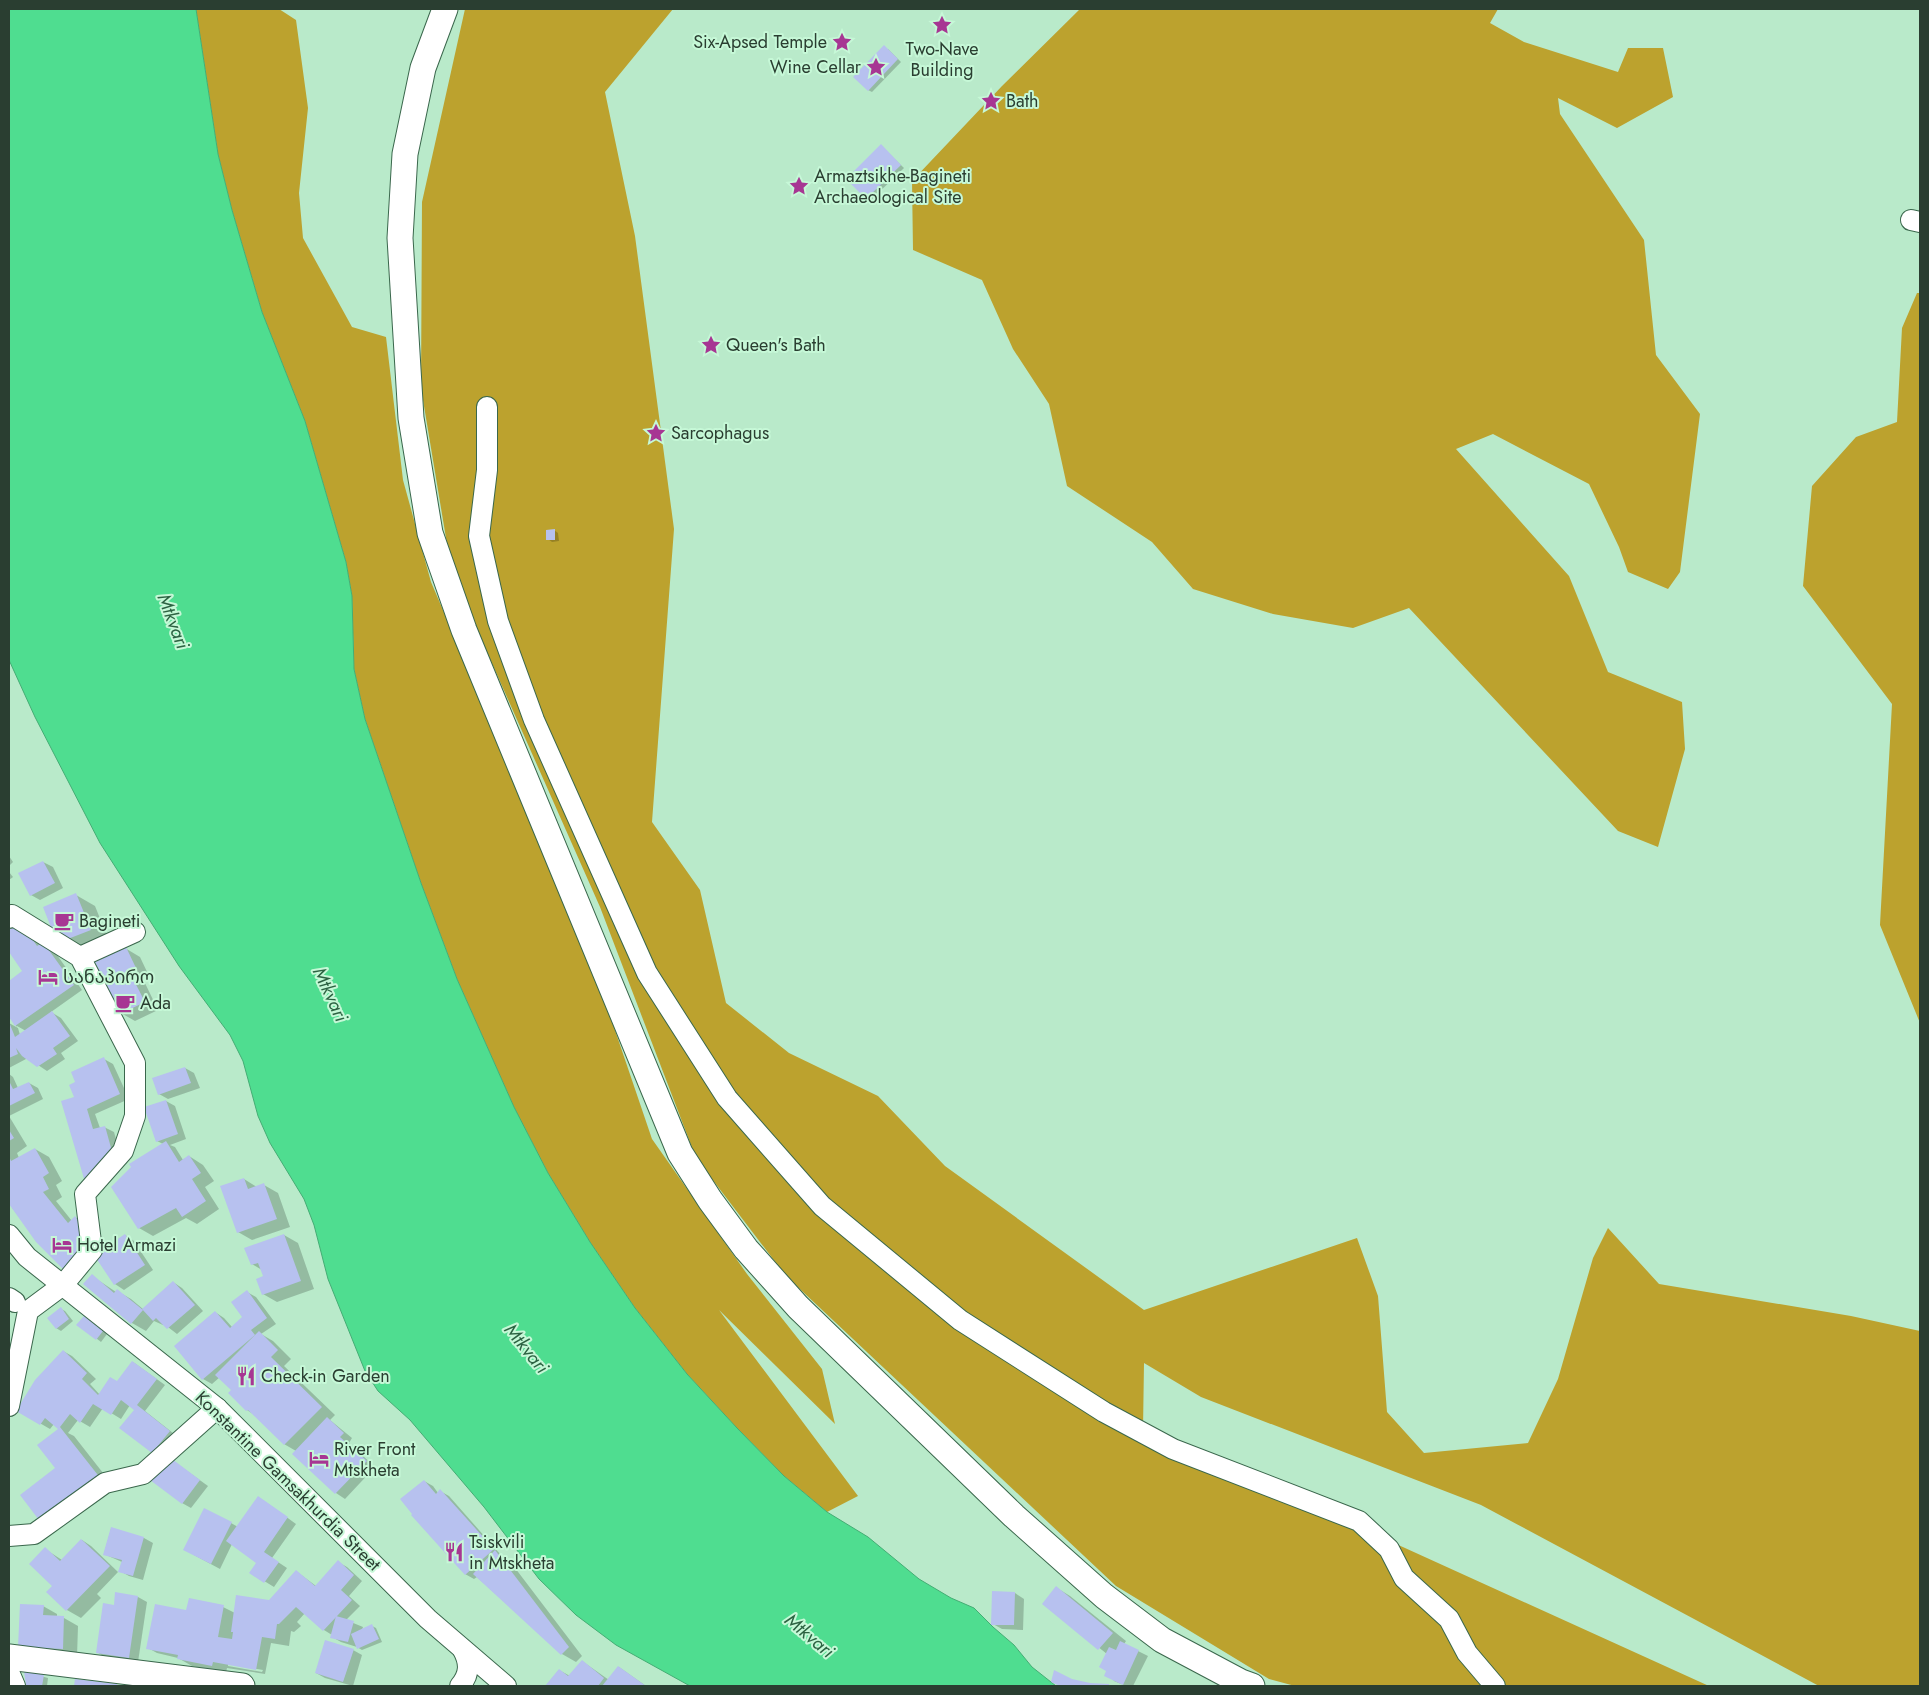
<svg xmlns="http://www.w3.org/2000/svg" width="1929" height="1695" font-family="Jost,'Noto Sans Georgian',sans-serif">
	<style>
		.forest { fill: #bca22e }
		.water { fill: #4fdd90; stroke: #44ad74 }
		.shadow { fill: #0003; fill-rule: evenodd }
		.building { fill: #b7c1ef }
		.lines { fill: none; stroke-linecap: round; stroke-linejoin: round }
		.minor-casing { stroke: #3a674c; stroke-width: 22 }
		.major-casing { stroke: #3a674c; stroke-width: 27 }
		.minor { stroke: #fff; stroke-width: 20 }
		.major { stroke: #fff; stroke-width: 25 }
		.labels { text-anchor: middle; stroke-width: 4; stroke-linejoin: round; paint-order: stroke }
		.poi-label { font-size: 18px; fill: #2a3e31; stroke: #c6f8d7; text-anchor: start }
		.street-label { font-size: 18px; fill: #2a3e31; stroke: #c6f8d7 }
		.water-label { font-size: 19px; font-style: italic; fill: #2c6242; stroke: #c6f8d7 }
	</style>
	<rect width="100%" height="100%" fill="#b9eaca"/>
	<g class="forest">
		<path d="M 196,9 L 279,9 L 296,20 L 308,108 L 299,193 L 303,238 L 352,327 L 386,337 L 403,480 L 431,582 L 585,942 L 652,1139 L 747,1274 L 822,1369 L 835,1424 L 719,1310 L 858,1496 L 827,1512 L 784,1476 L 737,1428 L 687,1374 L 635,1308 L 590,1242 L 548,1173 L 514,1107 L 457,979 L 421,883 L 365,719 L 354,669 L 352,596 L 346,562 L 305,421 L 262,312 L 232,210 L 218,154 Z"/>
		<path d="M 465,9 L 673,9 L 605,92 L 635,236 L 674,529 L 652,822 L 700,890 L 726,1003 L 789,1053 L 878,1096 L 945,1166 L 1144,1310 L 1357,1238 L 1378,1296 L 1387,1412 L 1424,1453 L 1528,1443 L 1558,1379 L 1593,1258 L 1608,1228 L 1659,1284 L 1851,1316 L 1920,1331 L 1920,1686 L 1819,1686 L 1481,1505 L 1201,1397 L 1144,1363 L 1143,1429 L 1709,1686 L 1295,1686 L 1269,1679 L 1116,1586 L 786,1276 L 696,1158 L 600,907 L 479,634 L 450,562 L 421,388 L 422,202 Z"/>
		<path d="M 1080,9 L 1498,9 L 1490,23 L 1524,42 L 1618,72 L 1628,48 L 1663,48 L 1673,97 L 1617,128 L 1558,98 L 1560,114 L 1644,240 L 1656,355 L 1700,414 L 1680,572 L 1668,589 L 1628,572 L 1619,547 L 1589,484 L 1493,434 L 1456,449 L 1569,576 L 1608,672 L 1682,702 L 1685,749 L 1658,847 L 1618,831 L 1409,608 L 1353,628 L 1273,614 L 1193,589 L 1152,542 L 1067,486 L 1049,404 L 1013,349 L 982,280 L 913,250 L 912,181 L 1002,86 Z"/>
		<path d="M 1917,293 L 1920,293 L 1920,1023 L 1880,925 L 1892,704 L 1803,586 L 1812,486 L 1856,437 L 1897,422 L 1902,328 Z"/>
	</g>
	<path class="water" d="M 9,9 L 196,9 L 218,154 L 232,210 L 262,312 L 305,421 L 346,562 L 352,596 L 354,669 L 365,719 L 421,883 L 457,979 L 514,1107 L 548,1173 L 590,1242 L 635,1308 L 687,1374 L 737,1428 L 784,1476 L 827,1512 L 868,1537 L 919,1579 L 951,1598 L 974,1608 L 993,1627 L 1014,1645 L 1032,1667 L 1056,1686 L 690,1686 L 616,1645 L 576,1615 L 539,1579 L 484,1507 L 410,1420 L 378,1391 L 365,1371 L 328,1279 L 314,1225 L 304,1199 L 270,1143 L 258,1116 L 243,1061 L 230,1035 L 179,966 L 100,843 L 35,717 L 9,660 Z"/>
	<g class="shadow">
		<path d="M 888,49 L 901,62 L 872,92 L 868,90 Z"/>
		<path d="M 881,146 L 904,168 L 870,201 L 866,198 Z"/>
		<path d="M 554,530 L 558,533 L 559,541 L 552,542 L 548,539 Z"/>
		<path d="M 9,856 L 13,862 L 9,866 Z"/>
		<path d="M 43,862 L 53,867 L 63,888 L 40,900 L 31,895 Z"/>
		<path d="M 9,872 L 13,877 L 9,880 Z"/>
		<path d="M 76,895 L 95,906 L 109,941 L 80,952 L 53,929 Z"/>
		<path d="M 18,925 L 52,948 L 82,990 L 51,1012 L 61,1018 L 78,1041 L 61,1053 L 65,1059 L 47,1071 L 26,1057 L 26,1059 L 9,1068 L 9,1023 L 18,1028 L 20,1035 L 26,1031 L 17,1026 L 17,1027 L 11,1018 L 9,1019 L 9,982 L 24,972 L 9,950 L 9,931 Z"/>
		<path d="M 125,948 L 140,957 L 149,976 L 143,979 L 158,1010 L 135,1021 L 121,1013 Z"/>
		<path d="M 104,1059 L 113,1064 L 129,1099 L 95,1114 L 100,1128 L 104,1127 L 114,1132 L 122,1160 L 63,1102 L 76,1098 Z"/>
		<path d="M 185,1068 L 194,1073 L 200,1088 L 168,1099 L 159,1094 Z"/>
		<path d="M 9,1074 L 13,1077 L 18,1088 L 29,1083 L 38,1088 L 43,1099 L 9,1116 L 27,1146 L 17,1153 L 19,1158 L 35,1149 L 49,1157 L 62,1181 L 56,1185 L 62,1197 L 56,1201 L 72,1221 L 75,1217 L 84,1223 L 73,1273 L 64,1268 L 13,1209 L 9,1201 Z"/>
		<path d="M 166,1101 L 175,1106 L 186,1139 L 170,1145 L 175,1147 L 183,1160 L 189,1156 L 203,1165 L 214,1181 L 205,1187 L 219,1209 L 197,1224 L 186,1218 L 153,1236 L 139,1228 L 163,1144 L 157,1141 Z"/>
		<path d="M 244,1179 L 257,1187 L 264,1185 L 278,1193 L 290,1227 L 252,1240 L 238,1232 Z"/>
		<path d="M 125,1235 L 134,1241 L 153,1270 L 124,1290 L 115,1284 Z"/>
		<path d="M 284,1235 L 298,1243 L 314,1289 L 277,1302 L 263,1294 L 264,1277 L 262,1270 L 252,1264 Z"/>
		<path d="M 92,1276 L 116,1292 L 117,1291 L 131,1299 L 143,1309 L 173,1282 L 182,1288 L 203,1311 L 177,1334 L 164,1324 L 163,1325 L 154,1321 L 146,1331 L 132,1323 L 85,1284 Z"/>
		<path d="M 247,1292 L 256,1297 L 276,1324 L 261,1334 L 273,1341 L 291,1359 L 284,1366 L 335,1415 L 330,1420 L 352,1438 L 349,1443 L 375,1467 L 345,1499 L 336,1493 L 294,1454 L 296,1451 L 284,1444 L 256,1416 L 247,1410 L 232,1390 L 220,1377 L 212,1384 L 203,1379 L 215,1312 L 224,1318 L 232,1327 L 244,1317 Z"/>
		<path d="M 61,1309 L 65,1311 L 73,1321 L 61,1331 L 56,1328 Z"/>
		<path d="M 88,1320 L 107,1334 L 101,1342 L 78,1324 Z"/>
		<path d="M 9,1341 L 19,1352 L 9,1361 Z"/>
		<path d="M 63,1351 L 72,1356 L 96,1379 L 90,1384 L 100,1395 L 117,1383 L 133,1362 L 165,1385 L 145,1411 L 178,1437 L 153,1452 L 136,1410 L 130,1405 L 121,1419 L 103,1408 L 90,1427 L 78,1420 L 68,1433 L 74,1436 L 114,1487 L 56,1468 L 59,1429 L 54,1424 L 50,1429 L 17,1410 Z"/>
		<path d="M 169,1458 L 208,1486 L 191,1508 L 182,1503 Z"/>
		<path d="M 424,1481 L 433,1486 L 438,1493 L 440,1491 L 449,1496 L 501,1555 L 509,1560 L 582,1656 L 576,1662 L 562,1654 L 477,1577 L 474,1579 L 465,1574 Z"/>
		<path d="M 267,1503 L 296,1524 L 272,1558 L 287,1568 L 274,1587 L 251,1573 L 258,1563 L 232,1544 L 220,1569 L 194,1555 L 231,1523 L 238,1527 Z"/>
		<path d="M 111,1529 L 144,1538 L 153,1543 L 143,1580 L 129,1576 L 120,1571 L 122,1562 L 104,1554 Z"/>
		<path d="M 82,1540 L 91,1546 L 118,1572 L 97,1594 L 101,1598 L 81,1618 L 67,1610 L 48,1592 L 54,1586 L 45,1549 L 62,1560 Z"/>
		<path d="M 338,1562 L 347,1567 L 362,1581 L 349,1596 L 360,1606 L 346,1620 L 363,1627 L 362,1630 L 372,1626 L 376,1628 L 382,1642 L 362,1650 L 357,1647 L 341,1642 L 332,1637 L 332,1635 L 324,1630 L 305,1613 L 297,1622 L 301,1626 L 294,1632 L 291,1631 L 289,1646 L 271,1643 L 265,1674 L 227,1668 L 226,1673 L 192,1666 L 178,1658 L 157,1653 L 148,1648 L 187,1612 L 223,1607 L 235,1613 L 272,1602 L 296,1571 L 316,1586 ZM 228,1664 L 263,1670 L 262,1672 L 228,1666 Z"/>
		<path d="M 1057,1588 L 1070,1596 L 1126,1641 L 1124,1644 L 1148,1656 L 1133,1686 L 1126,1686 L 1114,1681 L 1108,1671 L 1107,1654 L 1044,1604 Z"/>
		<path d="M 1015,1593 L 1024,1599 L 1023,1630 L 1002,1629 L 993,1624 Z"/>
		<path d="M 138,1597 L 147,1602 L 138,1662 L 106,1658 L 97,1652 L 115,1606 Z"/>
		<path d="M 43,1606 L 57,1614 L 57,1617 L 64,1618 L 78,1626 L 77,1657 L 33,1655 Z"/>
		<path d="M 353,1650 L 362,1655 L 353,1686 L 325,1678 L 316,1673 Z"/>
		<path d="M 582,1661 L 609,1680 L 619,1667 L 646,1686 L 546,1686 L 559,1670 L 570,1676 Z"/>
		<path d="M 26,1672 L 48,1678 L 47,1686 L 30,1686 L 27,1684 Z"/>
		<path d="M 1071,1680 L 1090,1685 L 1111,1686 L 1061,1686 L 1053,1681 Z"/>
	</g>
	<g class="building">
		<path d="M 884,45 L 898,59 L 868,91 L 853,77 Z"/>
		<path d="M 881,144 L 901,165 L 866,199 L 846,179 Z"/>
		<path d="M 555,529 L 555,540 L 546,540 L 546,530 Z"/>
		<path d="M 43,861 L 55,883 L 30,896 L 18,873 Z"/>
		<path d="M 76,893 L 91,930 L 60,942 L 55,929 L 52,930 L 43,907 Z"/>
		<path d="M 18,923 L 26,936 L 29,934 L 37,946 L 43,942 L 74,985 L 15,1026 L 9,1017 L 9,981 L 22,971 L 9,952 L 9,930 Z"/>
		<path d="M 126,947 L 136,968 L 129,971 L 145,1002 L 120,1014 L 95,962 Z"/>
		<path d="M 52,1011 L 70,1036 L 53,1048 L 57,1054 L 37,1067 L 22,1056 L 16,1048 L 18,1054 L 9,1058 L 9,1022 L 15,1037 Z"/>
		<path d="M 104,1057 L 120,1094 L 87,1109 L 93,1129 L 105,1126 L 113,1155 L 85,1182 L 61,1101 L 74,1097 L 69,1085 L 75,1082 L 71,1072 Z"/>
		<path d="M 185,1067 L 191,1083 L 158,1095 L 152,1078 Z"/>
		<path d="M 9,1081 L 13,1089 L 29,1082 L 35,1093 L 9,1106 Z"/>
		<path d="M 166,1100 L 178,1134 L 156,1142 L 144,1107 Z"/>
		<path d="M 9,1130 L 14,1138 L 9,1141 Z"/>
		<path d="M 166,1141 L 179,1162 L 189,1155 L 201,1173 L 192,1179 L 206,1201 L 182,1217 L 176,1208 L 138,1229 L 111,1187 L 131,1167 L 129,1164 Z"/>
		<path d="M 35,1148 L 49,1173 L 43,1177 L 49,1189 L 43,1192 L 68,1223 L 75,1216 L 87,1236 L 86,1248 L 63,1269 L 36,1242 L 9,1204 L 9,1156 L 11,1161 Z"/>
		<path d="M 244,1178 L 248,1189 L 264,1183 L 277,1219 L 237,1233 L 220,1186 Z"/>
		<path d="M 125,1234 L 145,1265 L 114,1285 L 94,1255 Z"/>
		<path d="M 284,1234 L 301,1281 L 262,1295 L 256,1279 L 263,1276 L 258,1263 L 251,1265 L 244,1248 Z"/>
		<path d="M 92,1274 L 114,1293 L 117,1289 L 143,1310 L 131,1324 L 83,1284 Z"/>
		<path d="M 173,1281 L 195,1305 L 167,1329 L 156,1318 L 153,1321 L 142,1309 Z"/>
		<path d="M 247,1290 L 267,1318 L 251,1330 L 255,1335 L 202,1380 L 174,1346 L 215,1311 L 230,1328 L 242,1317 L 231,1302 Z"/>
		<path d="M 61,1307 L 69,1319 L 56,1329 L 47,1318 Z"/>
		<path d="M 84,1316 L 103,1331 L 96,1340 L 76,1325 Z"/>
		<path d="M 259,1331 L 278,1350 L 271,1357 L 322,1407 L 284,1445 L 248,1410 L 246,1411 L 228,1393 L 231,1390 L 215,1375 Z"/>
		<path d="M 63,1350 L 87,1373 L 82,1379 L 98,1395 L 110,1377 L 117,1381 L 132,1361 L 157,1379 L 137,1405 L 170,1431 L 152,1453 L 119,1428 L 134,1410 L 121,1400 L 111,1415 L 93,1404 L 80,1423 L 70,1414 L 60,1427 L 101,1479 L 42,1524 L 20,1495 L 55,1468 L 37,1445 L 58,1429 L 45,1418 L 40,1425 L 16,1411 L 35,1380 Z"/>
		<path d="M 327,1417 L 344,1433 L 340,1437 L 367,1461 L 335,1494 L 292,1454 Z"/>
		<path d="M 168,1456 L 200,1480 L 182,1504 L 150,1480 Z"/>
		<path d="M 424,1480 L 436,1494 L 440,1489 L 494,1549 L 465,1575 L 411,1515 L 412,1514 L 400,1499 Z"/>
		<path d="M 258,1496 L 288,1517 L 264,1552 L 279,1562 L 264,1583 L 249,1573 L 256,1563 L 226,1541 Z"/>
		<path d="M 204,1508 L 232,1522 L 211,1564 L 183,1550 Z"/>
		<path d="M 111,1527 L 144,1537 L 133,1576 L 118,1572 L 122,1560 L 103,1555 Z"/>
		<path d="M 81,1539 L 110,1566 L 66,1611 L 46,1592 L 52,1586 L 29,1564 L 45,1547 L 60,1561 Z"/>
		<path d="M 495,1550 L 569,1647 L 561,1655 L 473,1574 Z"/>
		<path d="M 338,1560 L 354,1575 L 341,1590 L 352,1600 L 323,1631 L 296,1607 L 279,1624 L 277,1624 L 275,1639 L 262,1637 L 256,1670 L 213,1662 L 212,1666 L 177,1659 L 178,1655 L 146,1649 L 155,1604 L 186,1610 L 189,1598 L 224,1605 L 218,1637 L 232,1639 L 233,1632 L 231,1632 L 236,1595 L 269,1600 L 296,1570 L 315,1586 Z"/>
		<path d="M 1056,1586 L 1113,1633 L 1098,1650 L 1042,1604 Z"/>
		<path d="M 992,1591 L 1015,1592 L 1014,1625 L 991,1625 Z"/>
		<path d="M 115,1592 L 138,1596 L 129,1658 L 96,1653 L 103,1603 L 114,1605 Z"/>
		<path d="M 20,1604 L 44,1605 L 43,1615 L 64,1616 L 63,1649 L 18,1647 Z"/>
		<path d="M 336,1616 L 354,1621 L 348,1642 L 330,1638 Z"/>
		<path d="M 372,1624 L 379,1639 L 357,1649 L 351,1634 Z"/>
		<path d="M 325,1640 L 354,1649 L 343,1682 L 315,1673 Z"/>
		<path d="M 1120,1641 L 1139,1650 L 1123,1685 L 1104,1676 L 1106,1671 L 1099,1667 L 1109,1647 L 1116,1650 Z"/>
		<path d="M 582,1660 L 604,1678 L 598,1686 L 545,1686 L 559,1669 L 568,1676 Z"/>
		<path d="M 618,1666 L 646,1686 L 602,1686 Z"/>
		<path d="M 1054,1670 L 1072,1679 L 1090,1683 L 1109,1684 L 1109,1686 L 1060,1686 L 1051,1682 Z"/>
		<path d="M 24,1671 L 44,1675 L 42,1686 L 26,1685 Z"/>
		<path d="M 75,1679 L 117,1684 L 117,1686 L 74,1686 Z"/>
	</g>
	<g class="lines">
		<defs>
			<g id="minor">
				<path d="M 1911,220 L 1920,222"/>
				<path d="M 487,407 L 487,470 L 479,536 L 498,621 L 534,720 L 647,973 L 727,1098 L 822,1206 L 960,1320 L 1104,1412 L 1173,1449 L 1359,1521 L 1389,1549 L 1404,1578 L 1449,1619 L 1467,1653 L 1495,1686"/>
				<path d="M 9,918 L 12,915 L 80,957 L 135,1063 L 135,1116 L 123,1151 L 85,1194 L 92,1250 L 63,1285 L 28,1311 L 9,1406"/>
				<path d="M 80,957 L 135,932"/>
				<path d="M 9,1235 L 27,1257 L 217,1408 L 428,1619 L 506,1686"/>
				<path d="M 9,1298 L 15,1302"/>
				<path d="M 9,1536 L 34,1534 L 105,1483 L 143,1474 L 217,1408"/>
				<path d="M 9,1672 L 15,1686"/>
				<path d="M 460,1686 C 470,1674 470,1663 463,1650"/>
			</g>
			<g id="major">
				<path d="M 445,9 L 423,68 L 405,154 L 400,238 L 411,418 L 430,533 L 464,630 L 680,1153 L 710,1200 L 746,1249 L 798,1307 L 1014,1516 L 1104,1596 L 1162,1640 L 1241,1682 L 1252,1686"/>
				<path d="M 9,1657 L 242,1686"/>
			</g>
		</defs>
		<use href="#minor" class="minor-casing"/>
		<use href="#major" class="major-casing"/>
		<use href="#minor" class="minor"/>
		<use href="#major" class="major"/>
	</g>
	<defs>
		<symbol id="sight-bare" viewBox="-9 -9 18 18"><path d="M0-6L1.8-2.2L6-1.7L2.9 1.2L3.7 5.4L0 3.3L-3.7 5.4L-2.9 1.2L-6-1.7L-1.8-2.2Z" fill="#a73693" stroke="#c6f8d7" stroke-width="2.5" paint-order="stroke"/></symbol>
		<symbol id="cafe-bare" viewBox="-9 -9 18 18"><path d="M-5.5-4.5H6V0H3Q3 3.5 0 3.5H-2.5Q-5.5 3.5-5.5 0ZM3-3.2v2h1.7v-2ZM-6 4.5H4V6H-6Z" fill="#a73693" stroke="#c6f8d7" stroke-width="2.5" paint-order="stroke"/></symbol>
		<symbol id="hotel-bare" viewBox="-9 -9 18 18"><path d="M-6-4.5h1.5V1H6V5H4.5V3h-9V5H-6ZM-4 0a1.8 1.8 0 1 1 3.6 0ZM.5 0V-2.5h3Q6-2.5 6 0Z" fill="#a73693" stroke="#c6f8d7" stroke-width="2.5" paint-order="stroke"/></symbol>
		<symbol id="restaurant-bare" viewBox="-9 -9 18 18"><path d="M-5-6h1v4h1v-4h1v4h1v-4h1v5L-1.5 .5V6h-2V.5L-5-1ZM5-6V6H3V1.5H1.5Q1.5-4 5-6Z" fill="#a73693" stroke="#c6f8d7" stroke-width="2.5" paint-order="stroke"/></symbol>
	</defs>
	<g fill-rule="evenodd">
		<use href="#sight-bare" x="928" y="11" width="28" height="28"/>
		<use href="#sight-bare" x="828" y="28" width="28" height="28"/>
		<use href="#sight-bare" x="862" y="53" width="28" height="28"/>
		<use href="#sight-bare" x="977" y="87" width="28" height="28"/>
		<use href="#sight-bare" x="785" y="172" width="28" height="28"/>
		<use href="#sight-bare" x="697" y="331" width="28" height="28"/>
		<use href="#sight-bare" x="642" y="419" width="28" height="28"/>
		<use href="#cafe-bare" x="50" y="907" width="28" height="28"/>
		<use href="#hotel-bare" x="34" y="963" width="28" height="28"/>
		<use href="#cafe-bare" x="111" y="989" width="28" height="28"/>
		<use href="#hotel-bare" x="48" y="1231" width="28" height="28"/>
		<use href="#restaurant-bare" x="232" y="1362" width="28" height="28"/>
		<use href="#hotel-bare" x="305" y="1445" width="28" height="28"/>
		<use href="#restaurant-bare" x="440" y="1538" width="28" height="28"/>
	</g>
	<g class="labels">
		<g class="poi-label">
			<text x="827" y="48" text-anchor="end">Six-Apsed Temple</text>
			<text x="942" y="55" text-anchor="middle">Two-Nave<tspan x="942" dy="21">Building</tspan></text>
			<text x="861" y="73" text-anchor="end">Wine Cellar</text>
			<text x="1006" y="107">Bath</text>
			<text x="814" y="182">Armaztsikhe-Bagineti<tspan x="814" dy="21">Archaeological Site</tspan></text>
			<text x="726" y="351">Queen's Bath</text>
			<text x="671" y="439">Sarcophagus</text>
			<text x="79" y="927">Bagineti</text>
			<text x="63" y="983">სანაპირო</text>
			<text x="140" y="1009">Ada</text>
			<text x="77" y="1251">Hotel Armazi</text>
			<text x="261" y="1382">Check-in Garden</text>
			<text x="334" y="1455">River Front<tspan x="334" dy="21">Mtskheta</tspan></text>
			<text x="469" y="1548">Tsiskvili<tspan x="469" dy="21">in Mtskheta</tspan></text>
		</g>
		<g class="street-label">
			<text transform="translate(288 1481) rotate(44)" y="6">Konstantine Gamsakhurdia Street</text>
		</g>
		<g class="water-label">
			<text transform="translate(174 621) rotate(69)" y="7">Mtkvari</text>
			<text transform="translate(331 994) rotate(65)" y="7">Mtkvari</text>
			<text transform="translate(527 1348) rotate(51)" y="7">Mtkvari</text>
			<text transform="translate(810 1635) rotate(40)" y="7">Mtkvari</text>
		</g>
	</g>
	<rect width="1929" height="1695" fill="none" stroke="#2a3e31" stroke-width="20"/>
</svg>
